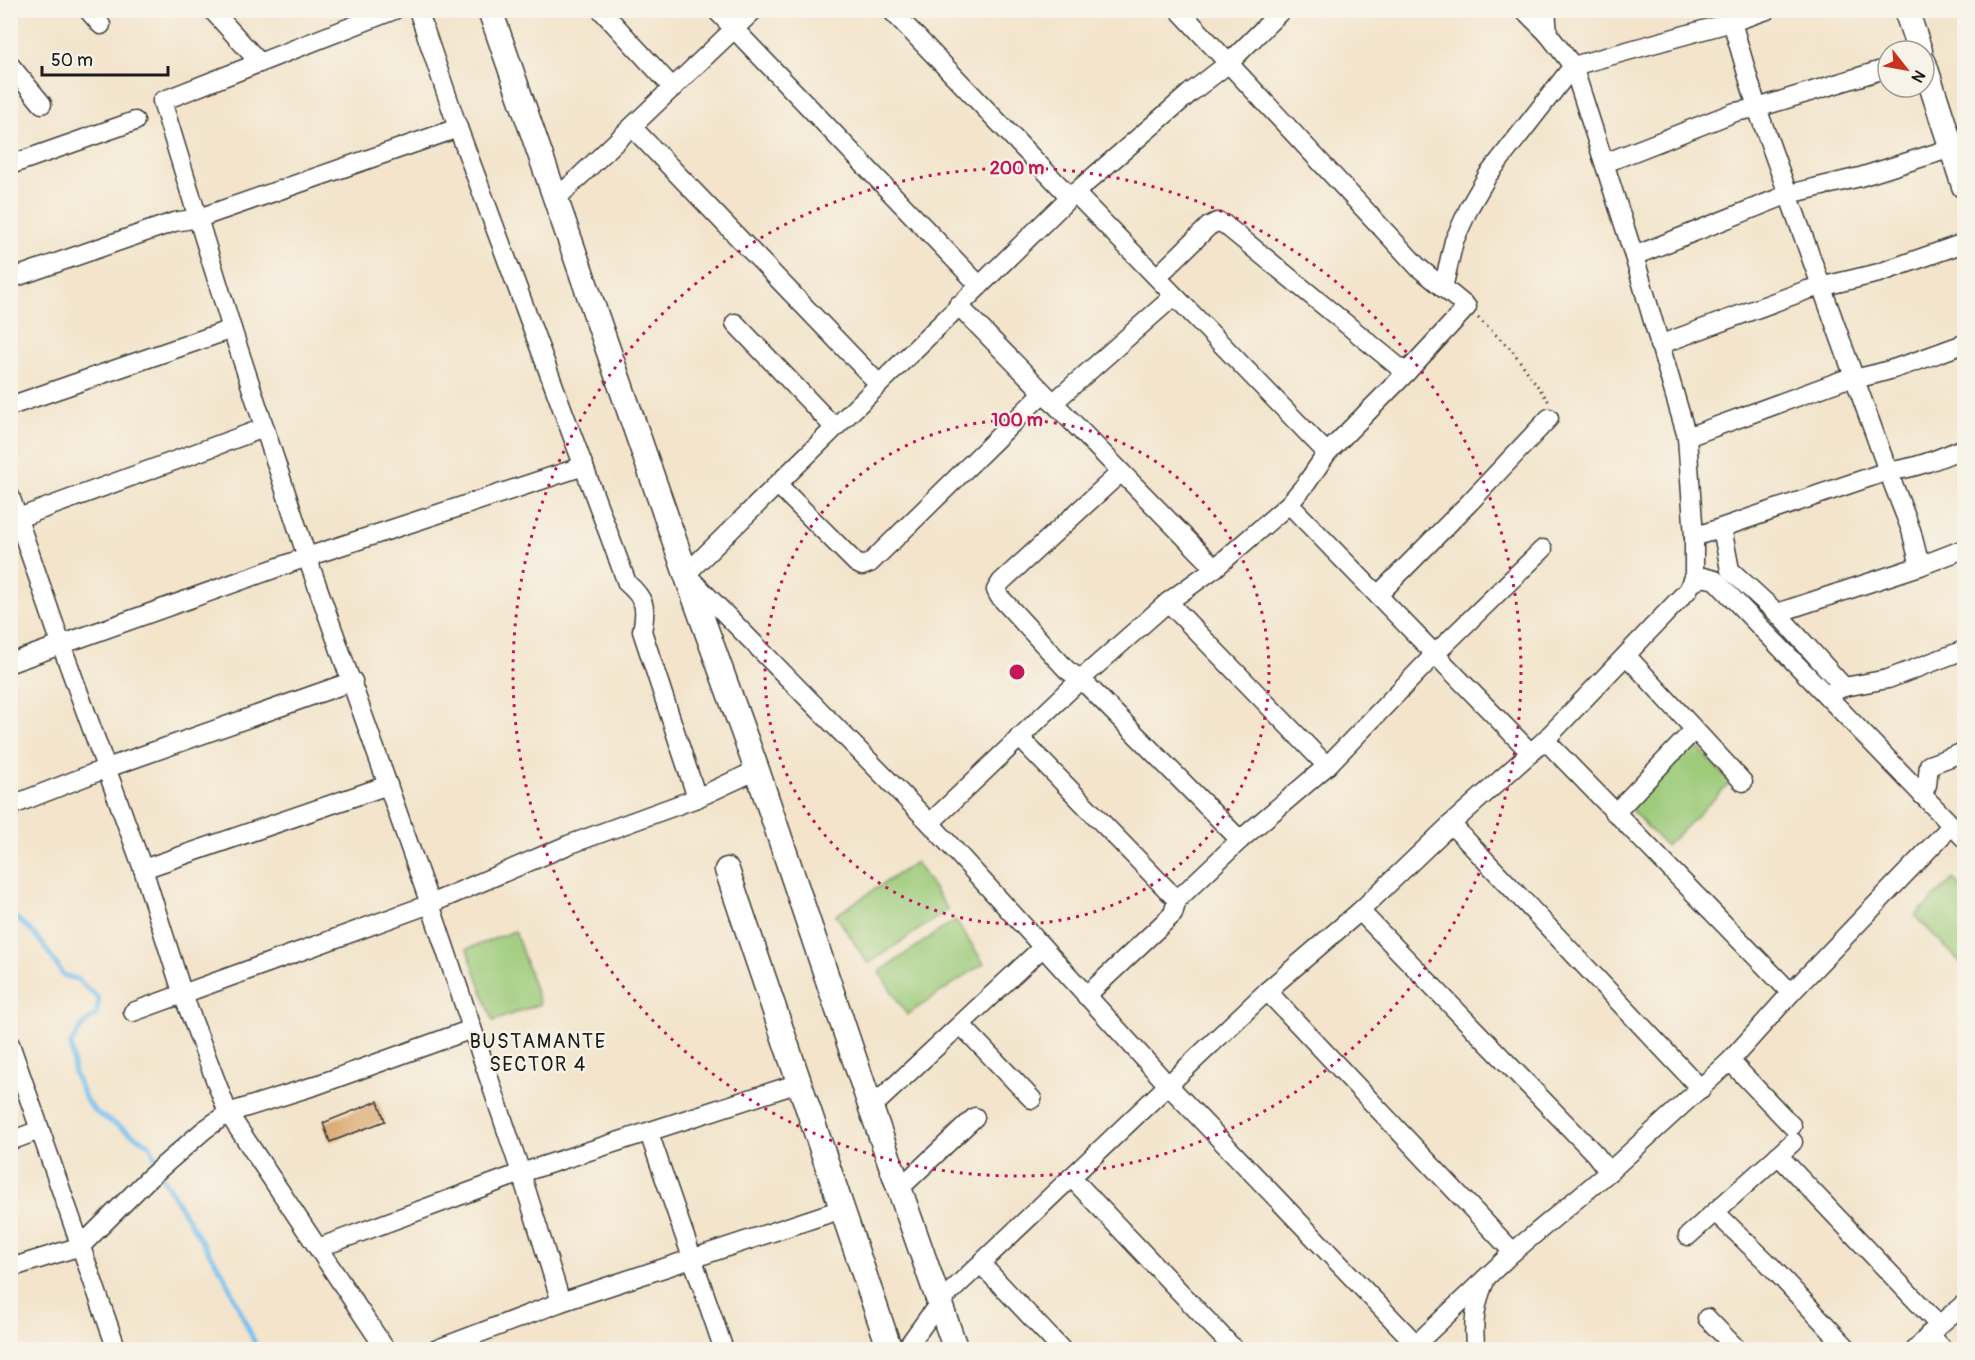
<svg xmlns="http://www.w3.org/2000/svg" width="1975" height="1360" font-family="Pangolin,sans-serif">
	<style>
		.green { fill: #9dcb7a; stroke: #5c744b; stroke-width: 1.5 }
		.lines { fill: none; stroke-linecap: round; stroke-linejoin: round }
		.stream { stroke: #76c0ef; stroke-width: 5 }
		.building { fill: #dcac74 }
		.minor-casing { stroke: #3c3a36; stroke-width: 21 }
		.tertiary-casing { stroke: #3c3a36; stroke-width: 27 }
		.path { stroke: #3c3a36; stroke-width: 3; stroke-dasharray: 1.5 4.5; stroke-linecap: butt }
		.minor { stroke: #fff; stroke-width: 18 }
		.tertiary { stroke: #fff; stroke-width: 24 }
		.ring { fill: none; stroke: #c2185b; stroke-width: 3; stroke-dasharray: 3 6 }
		.labels { text-anchor: middle; stroke-width: 4.5; stroke-linejoin: round; paint-order: stroke }
		.neighbourhood-label { font-size: 20px; letter-spacing: 1.5px; fill: #1c1c1c; stroke: #f7f3e8 }
		.centre { fill: #c2185b; stroke: #f7f3e8; stroke-width: 3 }
		.ring-label { font-size: 18px; text-anchor: middle; font-weight: bold; fill: #c2185b; stroke: #f7f3e8; stroke-width: 4.5; stroke-linejoin: round; paint-order: stroke }
	</style>
	<rect width="100%" height="100%" fill="#f7f3e8"/>
	<filter id="ink" filterUnits="userSpaceOnUse"><feTurbulence type="fractalNoise" baseFrequency=".0167" numOctaves="2"/><feDisplacementMap in="SourceGraphic" scale="12" xChannelSelector="R" yChannelSelector="G"/><feConvolveMatrix kernelMatrix="1 2 1 2 8 2 1 2 1" color-interpolation-filters="sRGB"/></filter>
	<filter id="wash" filterUnits="userSpaceOnUse"><feTurbulence type="fractalNoise" baseFrequency=".008" numOctaves="4" result="noise"/><feDisplacementMap in="SourceGraphic" scale="24" xChannelSelector="R" yChannelSelector="G"/><feGaussianBlur stdDeviation="1.35" result="paint"/><feColorMatrix in="noise" values="0 0 0 0 0 0 0 0 0 0 0 0 0 0 0 0 0 1.4 0 .05"/><feComposite in="paint" operator="in"/></filter>
	<g filter="url(#wash)">
		<rect width="100%" height="100%" fill="#f3e4cb"/>
		<g class="green">
			<path d="M 1694,744 L 1731,782 L 1666,846 L 1629,808 Z"/>
			<path d="M 916,862 L 948,910 L 868,964 L 836,915 Z"/>
			<path d="M 1953,879 L 1964,890 L 1964,966 L 1915,916 Z"/>
			<path d="M 955,920 L 984,963 L 907,1015 L 879,972 Z"/>
			<path d="M 515,931 L 540,1004 L 493,1021 L 467,949 Z"/>
		</g>
		<g class="lines">
			<path class="stream" d="M 10,914 C 35,930 48,950 63,975 L 77,979 L 99,999 L 96,1015 L 84,1024 L 71,1043 L 74,1073 L 87,1102 L 97,1113 L 150,1145 L 165,1182 L 202,1242 L 223,1273 L 258,1350"/>
		</g>
		<g id="blocks">
			<path class="building" d="M 378,1101 L 385,1121 L 330,1142 L 323,1123 Z"/>
		</g>
	</g>
	<g filter="url(#ink)">
		<use href="#blocks" fill-opacity="0" stroke="#3c3a36" stroke-width="1.5"/>
		<g class="lines">
			<defs>
				<g id="minor">
					<path d="M 88,10 L 101,25"/>
					<path d="M 212,10 L 260,63"/>
					<path d="M 394,10 L 162,101 L 232,329 L 307,557 L 430,904 L 521,1173 L 561,1302"/>
					<path d="M 418,10 L 458,128 L 627,583 C 645,599 647,607 642,631 L 697,798"/>
					<path d="M 601,10 L 673,88"/>
					<path d="M 716,10 L 979,285"/>
					<path d="M 891,10 L 1070,197"/>
					<path d="M 1282,10 L 1229,63 L 1190,93 L 1070,197 L 686,574 L 930,823 L 1168,1085 L 1416,1344"/>
					<path d="M 1524,10 L 1548,34"/>
					<path d="M 10,65 L 42,104"/>
					<path d="M 632,127 L 878,383"/>
					<path d="M 1605,163 L 1735,112 L 1757,108 L 1888,68"/>
					<path d="M 10,165 L 135,121"/>
					<path d="M 1075,193 L 1327,453"/>
					<path d="M 555,200 L 754,10"/>
					<path d="M 1634,256 L 1789,194 L 1860,177 L 1952,148"/>
					<path d="M 1157,277 L 1209,226 L 1217,222 L 1224,224 L 1406,373"/>
					<path d="M 10,279 L 174,222 L 199,218 L 458,128"/>
					<path d="M 1443,288 L 1454,241 L 1470,206 L 1488,175 L 1573,66 L 1732,22 L 1767,10"/>
					<path d="M 958,305 L 1215,568"/>
					<path d="M 735,323 L 834,427"/>
					<path d="M 1659,345 L 1807,290 L 1879,273 L 1964,243"/>
					<path d="M 1053,403 L 1174,296"/>
					<path d="M 10,406 L 232,329"/>
					<path d="M 1687,437 L 1843,380 C 1883,376 1926,357 1964,344"/>
					<path d="M 1120,473 L 1001,582 L 996,590 L 999,596 L 1067,670 L 1081,679 L 1240,840"/>
					<path d="M 777,484 L 856,563 L 862,566 L 870,563 L 1043,393"/>
					<path d="M 10,496 L 61,644 L 143,869 L 183,995 L 228,1113 L 386,1350"/>
					<path d="M 1289,504 L 1531,753"/>
					<path d="M 10,521 L 264,428"/>
					<path d="M 1722,528 L 1730,570 L 1777,613 L 1844,687"/>
					<path d="M 1694,537 L 1888,471 L 1757,108 L 1732,22"/>
					<path d="M 1920,566 L 1911,530 L 1888,471 C 1915,469 1940,458 1964,448"/>
					<path d="M 1692,583 L 1703,577 L 1715,580 L 1964,838"/>
					<path d="M 1378,595 L 1470,502 L 1549,418"/>
					<path d="M 1168,602 L 1327,766"/>
					<path d="M 1777,613 L 1920,566 L 1964,549"/>
					<path d="M 1626,655 L 1743,782"/>
					<path d="M 10,663 L 307,557 L 584,466"/>
					<path d="M 1832,692 L 1844,687 L 1888,679 L 1964,650"/>
					<path d="M 1019,737 L 1177,900"/>
					<path d="M 1545,740 L 1791,993"/>
					<path d="M 1922,795 L 1927,785 L 1929,765 L 1964,752"/>
					<path d="M 10,806 L 107,768 L 353,681"/>
					<path d="M 1615,813 L 1694,730"/>
					<path d="M 930,823 L 1081,679 L 1168,602 L 1215,568 L 1289,504 L 1306,484 L 1327,453 L 1406,373 L 1467,307 L 1418,267 L 1179,10"/>
					<path d="M 1451,824 L 1701,1089"/>
					<path d="M 143,869 L 388,785"/>
					<path d="M 1360,911 L 1595,1154 L 1609,1172"/>
					<path d="M 1267,991 L 1513,1252"/>
					<path d="M 1086,996 L 1173,914 L 1177,900 L 1240,840 L 1327,766 L 1436,653 L 1543,549"/>
					<path d="M 133,1012 L 430,904 L 568,845 L 697,798 L 757,770"/>
					<path d="M 961,1025 L 1032,1099"/>
					<path d="M 10,1044 L 117,1350"/>
					<path d="M 1730,1061 L 1792,1126"/>
					<path d="M 871,1108 L 1042,948"/>
					<path d="M 649,1133 L 724,1350"/>
					<path d="M 10,1141 L 40,1130"/>
					<path d="M 1778,1155 L 1939,1325"/>
					<path d="M 1071,1177 L 1235,1350"/>
					<path d="M 900,1188 L 975,1117"/>
					<path d="M 1715,1212 L 1768,1263 L 1849,1350"/>
					<path d="M 1688,1236 L 1793,1142"/>
					<path d="M 318,1248 L 521,1173 L 799,1083"/>
					<path d="M 981,1264 L 1062,1350"/>
					<path d="M 10,1268 L 81,1246 L 148,1179 L 204,1130 L 228,1113 L 314,1086 L 472,1029"/>
					<path d="M 1707,1318 L 1738,1350"/>
					<path d="M 1929,1334 L 1944,1350"/>
					<path d="M 435,1350 L 561,1302 L 842,1209"/>
					<path d="M 905,1350 L 939,1303 L 1267,991 L 1360,911 L 1451,824 L 1545,740 L 1688,590 L 1694,575 L 1694,537 L 1687,437 L 1634,256 L 1573,66 L 1548,34 L 1546,10"/>
					<path d="M 1410,1350 L 1513,1252 L 1609,1172 L 1730,1061 L 1791,993 L 1952,825"/>
					<path d="M 1476,1350 C 1472,1326 1475,1303 1485,1281"/>
					<path d="M 1915,1350 L 1939,1325 L 1964,1304"/>
				</g>
				<g id="tertiary">
					<path d="M 490,10 L 686,574 L 757,770 L 871,1108 L 956,1350"/>
					<path d="M 1906,10 L 1920,51"/>
					<path d="M 1924,63 L 1964,186"/>
					<path d="M 727,870 L 890,1350"/>
				</g>
			</defs>
			<use href="#minor" class="minor-casing"/>
			<use href="#tertiary" class="tertiary-casing"/>
			<path class="path" d="M 1478,318 L 1512,350 L 1549,402"/>
			<use href="#minor" class="minor"/>
			<use href="#tertiary" class="tertiary"/>
		</g>
	</g>
	<g class="ring">
		<circle cx="1017" cy="672" r="252"/>
		<circle cx="1017" cy="672" r="504"/>
	</g>
	<g class="labels">
		<g class="neighbourhood-label">
			<text x="538" y="1048">BUSTAMANTE<tspan x="538" dy="23">SECTOR 4</tspan></text>
		</g>
	</g>
	<circle cx="1017" cy="672" r="9" class="centre"/>
	<g class="ring-label">
		<text x="1017" y="174">200 m</text>
		<text x="1017" y="426">100 m</text>
	</g>
	<rect width="1975" height="1360" fill="none" stroke="#f7f3e8" stroke-width="36"/>
	<g transform="translate(1906 69) rotate(121)"><circle r="28" fill="#f7f3e8" stroke="#9f9d96" stroke-width="1.5"/>
	<path d="M0-4.5L10 22L0 15L-10 22Z" fill="#c8321e"/>
	<text y="-9" font-size="16" font-weight="bold" text-anchor="middle" fill="#1c1c1c">N</text>
	</g>
	<path d="M42 66v9h126v-9" fill="none" stroke="#1c1c1c" stroke-width="3"/>
	<text x="51" y="66" font-size="18" fill="#1c1c1c" stroke="#f7f3e8" stroke-width="4.5" paint-order="stroke">50 m</text>
</svg>
